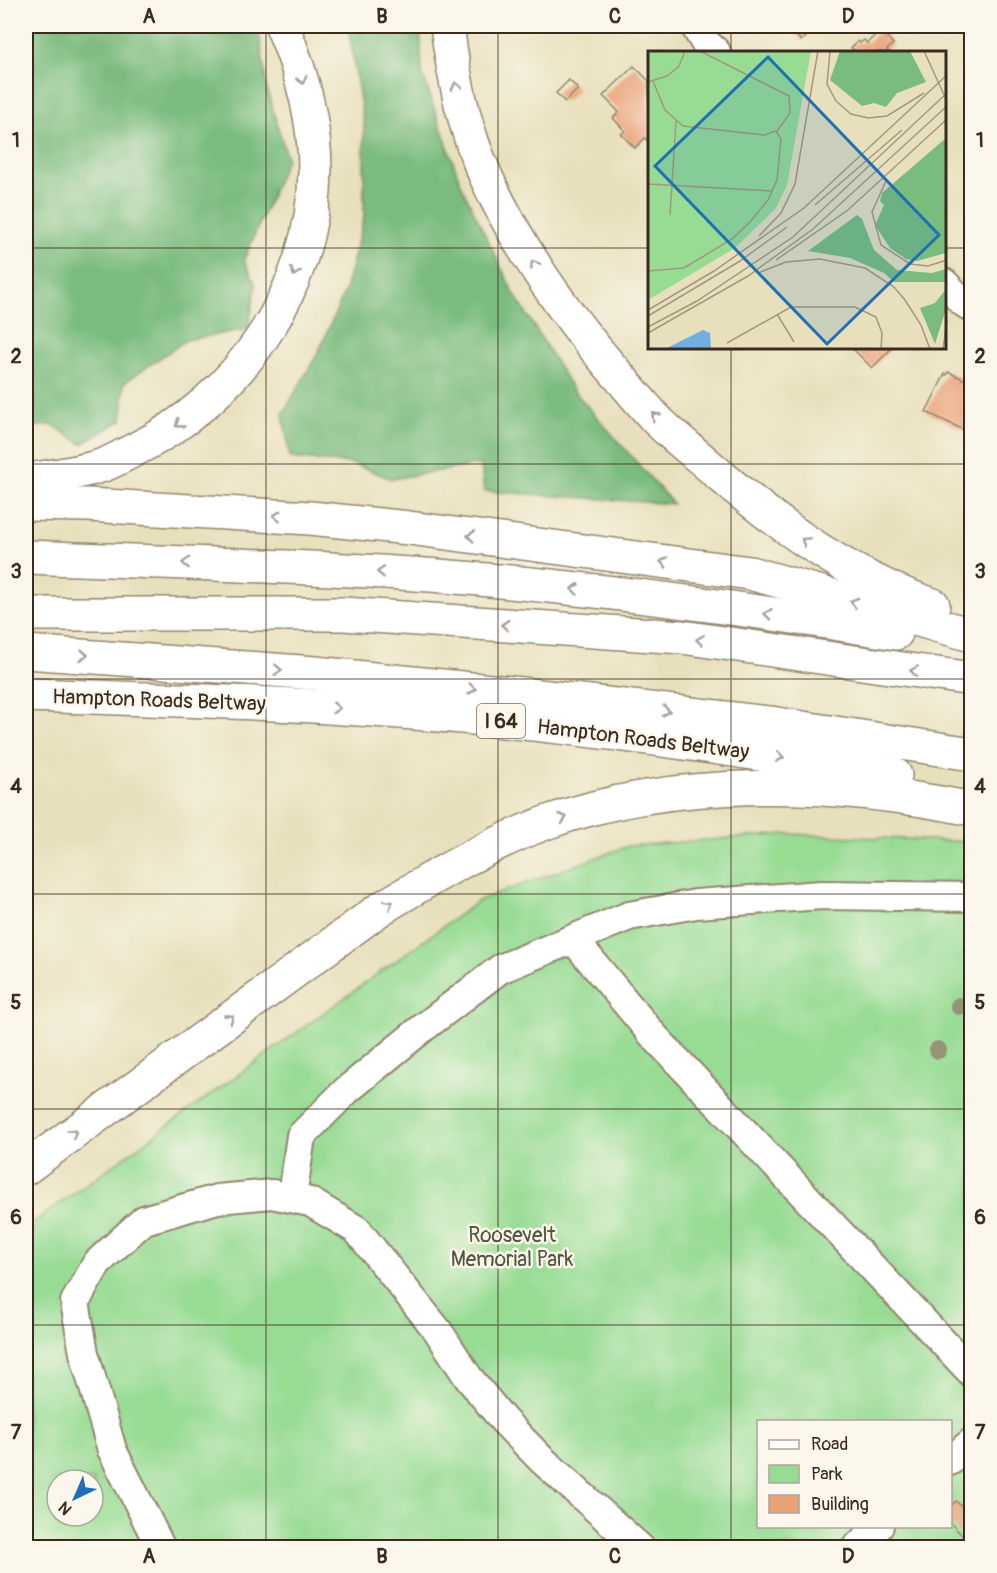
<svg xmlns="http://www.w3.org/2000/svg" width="997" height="1573" font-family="Pangolin,sans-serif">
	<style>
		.green { fill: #98dc94; stroke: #6a8359; stroke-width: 1.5; fill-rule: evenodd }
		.forest { fill: #7abc7e; stroke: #5a734e; stroke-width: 1.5 }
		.building { fill: #e9a177 }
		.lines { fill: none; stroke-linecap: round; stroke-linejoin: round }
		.minor-casing { stroke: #92856d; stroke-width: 32 }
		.highway-casing { stroke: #92856d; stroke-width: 36 }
		.minor { stroke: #fff; stroke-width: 28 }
		.highway { stroke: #fff; stroke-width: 33 }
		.tree { fill: #969476 }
		.oneway { stroke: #a79f9a }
		.grid { fill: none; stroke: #3b2a1e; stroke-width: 1.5; stroke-opacity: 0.55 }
		.labels { text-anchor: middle; stroke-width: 5; stroke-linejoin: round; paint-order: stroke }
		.shield { fill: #fbf7ec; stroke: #75685c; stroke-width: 1.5 }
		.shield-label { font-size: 20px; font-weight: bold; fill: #3b2a1e }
		.street-label { font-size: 21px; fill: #3b2a1e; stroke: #fbf7ec }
		.park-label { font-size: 21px; fill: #52563c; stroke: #fbf7ec }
		.inset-road { fill: none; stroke: #a3977d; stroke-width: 1.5 }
		.view { fill: #1f6fb2; fill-opacity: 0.15; stroke: #1f6fb2; stroke-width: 3 }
		.inset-edge { fill: none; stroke: #3b2a1e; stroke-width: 3 }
		.neatline { fill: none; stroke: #3b2a1e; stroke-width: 2 }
		.grid-label { font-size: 20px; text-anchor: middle; font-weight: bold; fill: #3b2a1e }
	</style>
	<rect width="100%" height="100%" fill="#fbf7ec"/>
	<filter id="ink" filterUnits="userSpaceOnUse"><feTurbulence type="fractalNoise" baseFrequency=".0167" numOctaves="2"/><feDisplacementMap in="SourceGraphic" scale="12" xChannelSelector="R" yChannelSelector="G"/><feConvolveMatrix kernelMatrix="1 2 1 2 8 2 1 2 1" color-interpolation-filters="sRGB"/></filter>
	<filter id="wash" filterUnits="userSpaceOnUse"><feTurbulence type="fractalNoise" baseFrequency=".008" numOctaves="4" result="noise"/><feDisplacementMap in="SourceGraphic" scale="24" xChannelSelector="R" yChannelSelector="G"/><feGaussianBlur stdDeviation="1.35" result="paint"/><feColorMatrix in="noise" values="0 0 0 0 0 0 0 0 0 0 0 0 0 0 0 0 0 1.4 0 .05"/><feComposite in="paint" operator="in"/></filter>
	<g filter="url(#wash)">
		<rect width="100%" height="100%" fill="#e8e0bc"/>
		<path class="green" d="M 787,834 L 971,842 L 971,1547 L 26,1547 L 26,1228 L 480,900 L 628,846 ZM 758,1422 L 950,1422 L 950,1526 L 758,1526 ZM 57,1480 L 93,1480 L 93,1516 L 57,1516 Z"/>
		<g class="forest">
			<path d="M 26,26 L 252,26 L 260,38 L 267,90 L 287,158 L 244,260 L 256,285 L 248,329 L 186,340 L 124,383 L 122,420 L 82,444 L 53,425 L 26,427 Z"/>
			<path d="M 348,26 L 420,26 L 422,73 L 462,187 L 513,292 L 573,390 L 673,504 L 484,491 L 481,464 L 392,479 L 350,463 L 290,458 L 283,414 L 318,353 L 345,291 L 364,218 L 364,125 Z"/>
		</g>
		<g id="blocks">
			<g class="building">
				<path d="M 789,26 L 819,26 L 801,41 Z"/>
				<path d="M 881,30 L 893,44 L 887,50 L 889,52 L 851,52 L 854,50 L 851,48 L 858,41 L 860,43 L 864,40 L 867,43 Z"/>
				<path d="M 634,66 L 649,81 L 649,142 L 645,138 L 635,148 L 621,134 L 625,131 L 613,118 L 619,112 L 603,96 Z"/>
				<path d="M 569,80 L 578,89 L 565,102 L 556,93 Z"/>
				<path d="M 852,348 L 892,348 L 872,368 Z"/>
				<path d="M 948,372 L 972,383 L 972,423 L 966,431 L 926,412 L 945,374 L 947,375 Z"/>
				<path d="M 956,1501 L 972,1517 L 972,1545 L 950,1523 L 950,1507 Z"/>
			</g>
		</g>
	</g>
	<g filter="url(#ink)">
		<use href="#blocks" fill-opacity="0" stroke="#92856d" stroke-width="1.5"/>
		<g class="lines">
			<defs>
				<g id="minor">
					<path d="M 695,26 L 704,41 L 716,52"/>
					<path d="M 944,283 L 963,302 L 972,308"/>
					<path d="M 573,939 L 652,1034 L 972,1373"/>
					<path d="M 292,1198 L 301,1136 L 347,1090 L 419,1031 L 500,969 L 629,916 L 696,904 L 822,895 L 972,897"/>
					<path d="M 950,1461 L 972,1442"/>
					<path d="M 161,1548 L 112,1450 L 84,1353 L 75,1302 L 97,1263 L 144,1220 L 217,1199 L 272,1194 L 310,1202 L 357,1230 L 438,1331 L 468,1377 L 504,1421 L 541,1459 L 640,1548"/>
					<path d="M 856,1548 L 879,1526"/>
				</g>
				<g id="highway">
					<path d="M 447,26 C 454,78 464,130 487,179 C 521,253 569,320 623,381 C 634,394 645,407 656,419 C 674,437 695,453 714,470 C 780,527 850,577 933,605"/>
					<path d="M 26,481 C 49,476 74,474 97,467 C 110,464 122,456 134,450 C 239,399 314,289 315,171 C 315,120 302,72 282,26"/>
					<path d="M 26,504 L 88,505 L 310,518 L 409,528 L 750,573 L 972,635"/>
					<path d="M 26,557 C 200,564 376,567 550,586 C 665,598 781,614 896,633"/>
					<path d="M 26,614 L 343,614 L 682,637 L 972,679"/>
					<path d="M 26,652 L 315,673 L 522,694 L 777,724 L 972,754"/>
					<path d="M 26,695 C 151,699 276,702 401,712 C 567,724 731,749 895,775"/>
					<path d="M 26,1168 L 380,909 C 433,877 487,845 545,823 C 677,775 836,781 972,809"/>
				</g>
			</defs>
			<use href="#minor" class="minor-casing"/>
			<use href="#highway" class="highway-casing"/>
			<use href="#minor" class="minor"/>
			<use href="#highway" class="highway"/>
		</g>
		<g class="tree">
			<circle cx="959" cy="1006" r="9"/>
			<circle cx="938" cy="1050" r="9"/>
		</g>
		<defs><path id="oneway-chevron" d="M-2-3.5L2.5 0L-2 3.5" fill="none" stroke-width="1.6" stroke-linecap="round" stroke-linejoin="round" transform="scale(1.5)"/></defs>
		<g class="oneway">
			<use href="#oneway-chevron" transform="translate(302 80) rotate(75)"/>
			<use href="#oneway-chevron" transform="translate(456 86) rotate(-105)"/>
			<use href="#oneway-chevron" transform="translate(534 264) rotate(-122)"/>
			<use href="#oneway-chevron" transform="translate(295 272) rotate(110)"/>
			<use href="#oneway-chevron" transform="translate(655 416) rotate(-134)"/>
			<use href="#oneway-chevron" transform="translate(179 424) rotate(144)"/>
			<use href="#oneway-chevron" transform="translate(277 516) rotate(-177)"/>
			<use href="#oneway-chevron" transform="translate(471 536) rotate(-173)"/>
			<use href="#oneway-chevron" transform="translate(805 541) rotate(-146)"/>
			<use href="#oneway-chevron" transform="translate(664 562) rotate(-172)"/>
			<use href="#oneway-chevron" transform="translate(186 563) rotate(-178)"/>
			<use href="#oneway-chevron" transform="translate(381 572) rotate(-176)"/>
			<use href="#oneway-chevron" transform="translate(575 589) rotate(-173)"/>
			<use href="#oneway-chevron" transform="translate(854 602) rotate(-164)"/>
			<use href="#oneway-chevron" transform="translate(768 614) rotate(-173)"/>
			<use href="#oneway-chevron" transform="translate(505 625) rotate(-176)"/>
			<use href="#oneway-chevron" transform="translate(700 640) rotate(-172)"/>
			<use href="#oneway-chevron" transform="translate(84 655) rotate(4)"/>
			<use href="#oneway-chevron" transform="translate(278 670) rotate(4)"/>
			<use href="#oneway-chevron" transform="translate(914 671) rotate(-172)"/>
			<use href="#oneway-chevron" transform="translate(472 689) rotate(6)"/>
			<use href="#oneway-chevron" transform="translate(336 708) rotate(3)"/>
			<use href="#oneway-chevron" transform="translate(666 711) rotate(7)"/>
			<use href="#oneway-chevron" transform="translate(780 757) rotate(9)"/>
			<use href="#oneway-chevron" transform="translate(563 818) rotate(-18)"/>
			<use href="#oneway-chevron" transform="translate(389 904) rotate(-32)"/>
			<use href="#oneway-chevron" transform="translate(230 1018) rotate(-36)"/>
			<use href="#oneway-chevron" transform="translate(73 1133) rotate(-36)"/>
		</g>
	</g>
	<path class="grid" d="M 266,26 L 266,1548M 498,26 L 498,1548M 731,26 L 731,52M 26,248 L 649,248M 944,248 L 972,248M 731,348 L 731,1548M 26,464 L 972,464M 26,679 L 972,679M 26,894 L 972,894M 26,1109 L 972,1109M 26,1325 L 972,1325"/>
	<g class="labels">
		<rect class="shield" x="477" y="704" width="48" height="34" rx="4.5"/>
		<g class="shield-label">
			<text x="501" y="728">I 64</text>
		</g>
		<g class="street-label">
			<text transform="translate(159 700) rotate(2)" y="7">Hampton Roads Beltway</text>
			<text transform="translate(643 739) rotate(7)" y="7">Hampton Roads Beltway</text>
		</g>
		<g class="park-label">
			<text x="512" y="1242">Roosevelt<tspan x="512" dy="24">Memorial Park</tspan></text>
		</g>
	</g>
	<g transform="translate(648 51)">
		<rect width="298" height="298" fill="#e8e0bc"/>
		<path d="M 0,0 L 163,0 L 139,134 L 128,157 L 87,197 L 0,249 Z" fill="#98dc94"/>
		<path d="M 192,0 L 262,0 L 278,31 L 249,42 L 238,56 L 226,52 L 214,55 L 182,29 ZM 298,87 L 298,202 L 269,210 L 258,208 L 242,197 L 227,174 L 236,154 L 232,150 L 234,142 ZM 209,164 L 214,168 L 226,199 L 249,219 L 284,222 L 298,218 L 298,231 L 246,231 L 236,222 L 202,207 L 160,200 ZM 298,238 L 298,258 L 287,293 L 272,257 L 287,252 Z" fill="#7abc7e"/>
		<path d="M 55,279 L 62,282 L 63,298 L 17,298 Z" fill="#71afe3"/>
		<path class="inset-road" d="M 182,0 L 179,33 L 188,50 L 203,63 L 220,67 L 239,65 L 276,42M 276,0 L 297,46M 5,30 L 17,59 L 35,75 L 117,84 L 130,79 L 142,62 L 141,45 L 52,0M 0,31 L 19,25 L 31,15 L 37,0M 238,130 L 224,161 L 233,194 L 262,213 L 280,215 L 299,209M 0,133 L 124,140M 167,154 L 254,79M 22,164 L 28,70M 111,185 L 133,162 L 147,133 L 170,0M 128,209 L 200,159 L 299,68M 0,220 L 36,217 L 84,188 L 101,172 L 120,149 L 129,129 L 133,88 L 128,80M 110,222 L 138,211 L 172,208 L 217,217 L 246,236 L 257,249 L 273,274 L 282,298M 0,259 L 66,220 L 156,157 L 299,24M 129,263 L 146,291M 0,265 L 92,210 L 139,176M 0,276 L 49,250 L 145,186 L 299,42M 0,282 L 100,225 L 165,178 L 299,55M 79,292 L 143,256 L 207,256 L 228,266 L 234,282 L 233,298M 295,298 L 299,269"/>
		<path class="view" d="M 120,6 L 291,184 L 179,293 L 7,115 Z"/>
		<rect width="298" height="298" class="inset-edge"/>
	</g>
	<rect width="997" height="1573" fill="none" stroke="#fbf7ec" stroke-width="66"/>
	<rect x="757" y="1420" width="195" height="108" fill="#fbf7ec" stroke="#aea59a" stroke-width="1.5"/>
	<rect x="769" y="1440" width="30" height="9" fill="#ffffff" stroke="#aea59a" stroke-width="1.5"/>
	<text x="811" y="1450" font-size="18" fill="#3b2a1e">Road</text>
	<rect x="769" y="1465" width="30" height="18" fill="#98dc94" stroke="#aea59a" stroke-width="1.5"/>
	<text x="811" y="1480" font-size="18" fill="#3b2a1e">Park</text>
	<rect x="769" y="1495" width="30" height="18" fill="#e9a177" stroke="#aea59a" stroke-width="1.5"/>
	<text x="811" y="1510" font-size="18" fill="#3b2a1e">Building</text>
	<g transform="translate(75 1498) rotate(224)"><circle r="28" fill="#fbf7ec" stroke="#aea59a" stroke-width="1.5"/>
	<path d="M0-4.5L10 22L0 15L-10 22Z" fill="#1f6fb2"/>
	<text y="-9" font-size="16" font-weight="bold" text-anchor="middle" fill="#3b2a1e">N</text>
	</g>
	<rect x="33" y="33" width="931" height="1507" class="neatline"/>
	<g class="grid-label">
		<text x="149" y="23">A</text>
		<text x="382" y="23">B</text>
		<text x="615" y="23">C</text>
		<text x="848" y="23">D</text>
		<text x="16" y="147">1</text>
		<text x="980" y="147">1</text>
		<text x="16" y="363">2</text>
		<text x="980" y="363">2</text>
		<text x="16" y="578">3</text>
		<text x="980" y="578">3</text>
		<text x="16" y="793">4</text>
		<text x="980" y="793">4</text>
		<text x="16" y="1009">5</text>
		<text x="980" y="1009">5</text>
		<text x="16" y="1224">6</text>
		<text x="980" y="1224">6</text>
		<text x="16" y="1439">7</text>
		<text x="980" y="1439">7</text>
		<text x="149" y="1563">A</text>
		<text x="382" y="1563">B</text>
		<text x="615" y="1563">C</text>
		<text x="848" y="1563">D</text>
	</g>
</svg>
